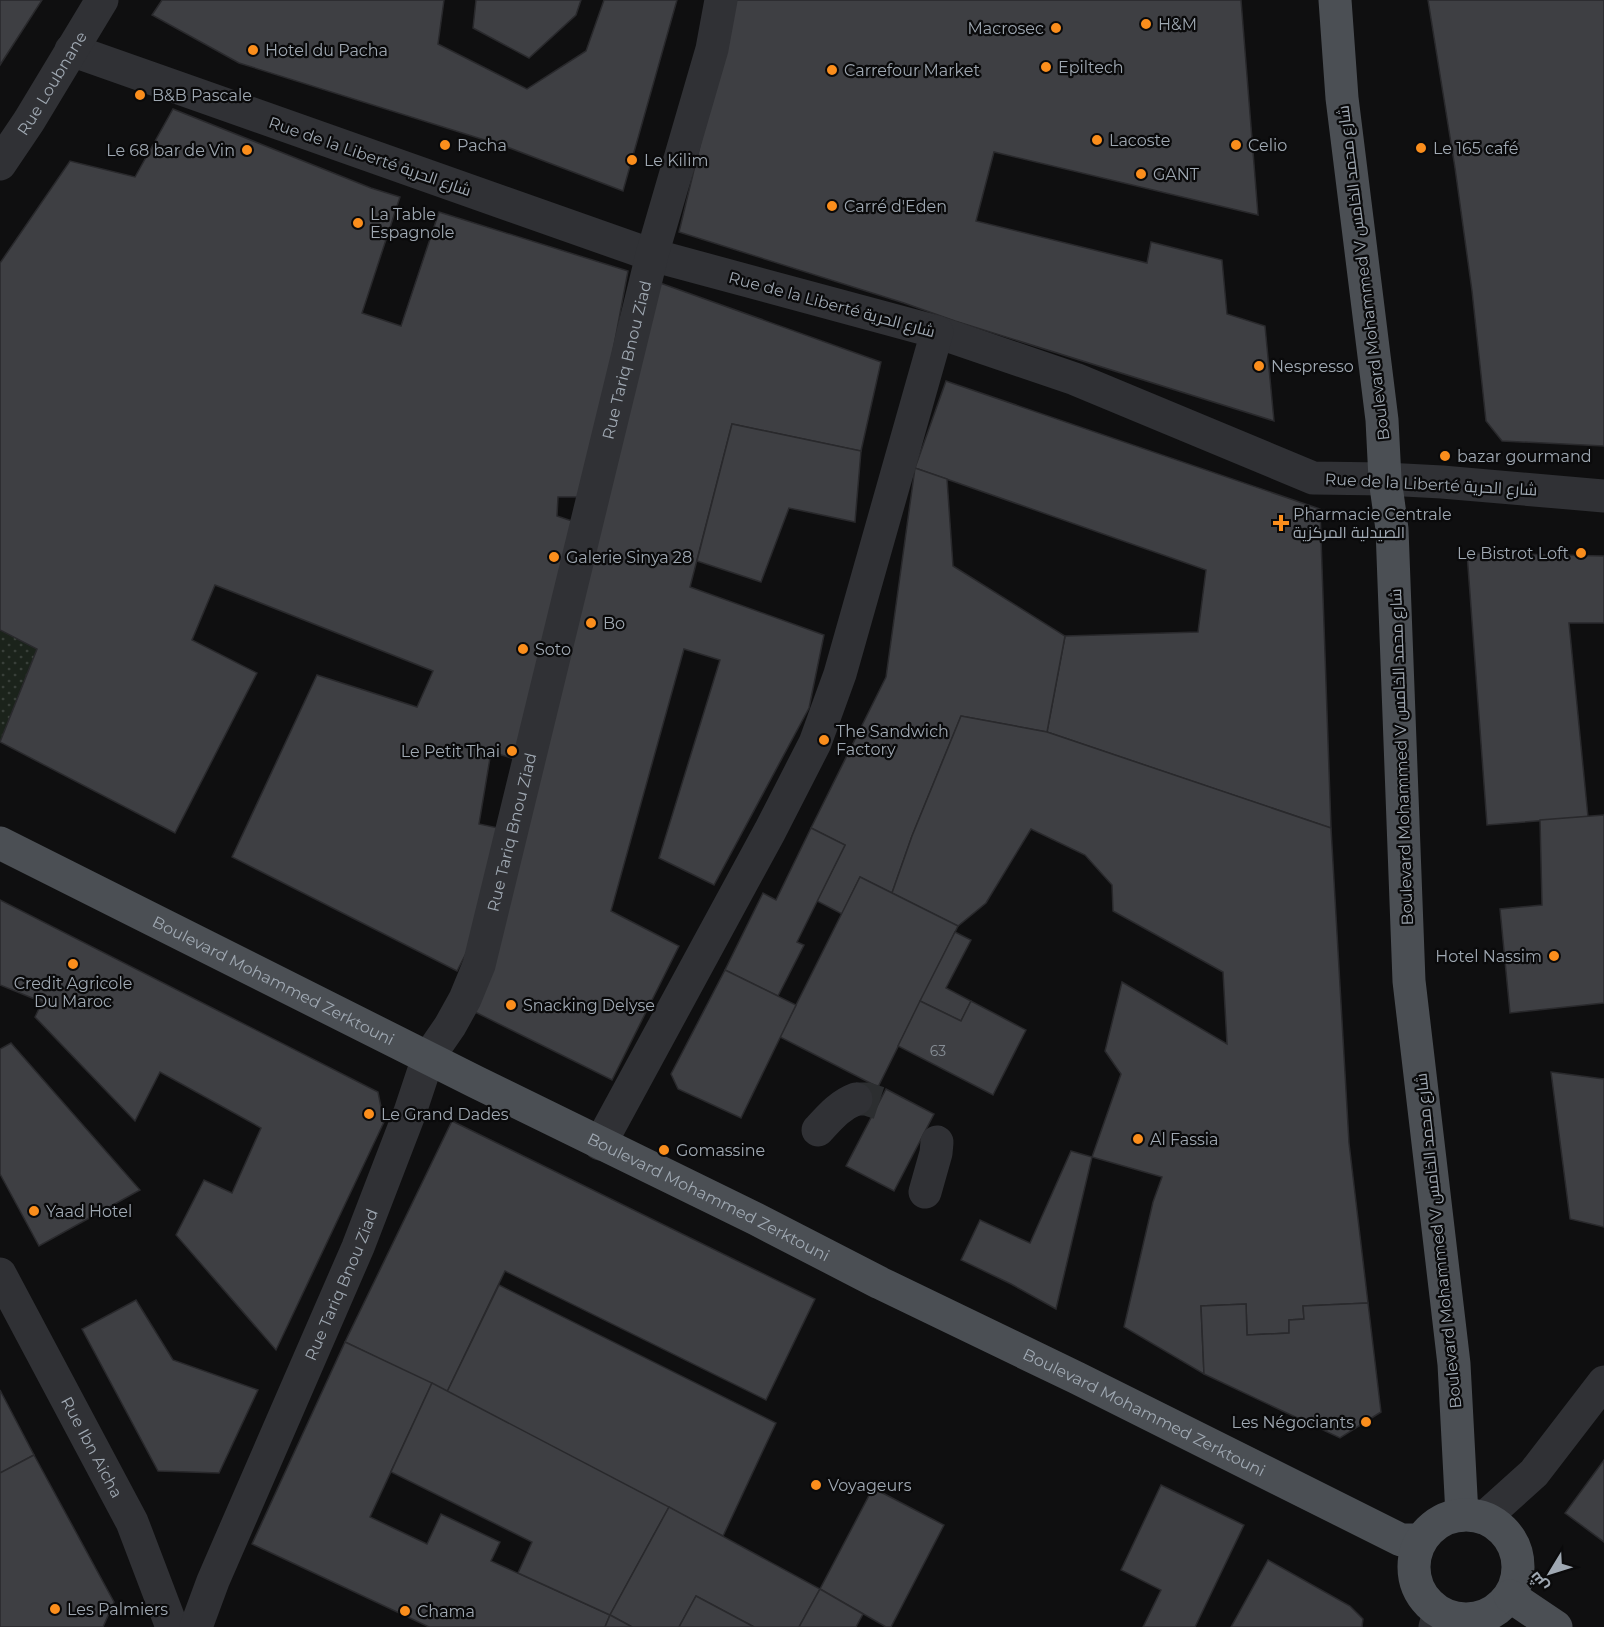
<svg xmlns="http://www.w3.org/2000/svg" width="1604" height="1627" font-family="Montserrat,Cairo,sans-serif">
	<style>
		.garden { fill: url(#garden-dots) }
		.building { fill: #3e3f43; stroke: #29292c; stroke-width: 1.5 }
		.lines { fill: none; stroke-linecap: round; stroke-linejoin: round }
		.minor-tunnel { stroke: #2c2e30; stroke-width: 33; stroke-dasharray: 33 16; stroke-linecap: butt }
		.minor { stroke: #303135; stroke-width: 33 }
		.major { stroke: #4b4f54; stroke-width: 33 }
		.poi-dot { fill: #fb8e1c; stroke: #0a0a0b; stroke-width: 2 }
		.labels { text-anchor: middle; stroke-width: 4.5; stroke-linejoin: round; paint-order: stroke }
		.number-label { font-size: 14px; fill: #878e96 }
		.poi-label { font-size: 16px; fill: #9fa8b2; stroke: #0a0a0b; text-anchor: start }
		.street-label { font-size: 16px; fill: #9fa8b2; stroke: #0a0a0b }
	</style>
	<defs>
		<pattern id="garden-dots" width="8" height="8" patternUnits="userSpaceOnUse" patternTransform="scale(1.5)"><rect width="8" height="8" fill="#1b231b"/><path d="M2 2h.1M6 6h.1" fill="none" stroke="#39403a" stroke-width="1.8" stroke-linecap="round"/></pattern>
	</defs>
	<rect width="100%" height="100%" fill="#0f0f10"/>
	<path class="garden" d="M 0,630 L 37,649 L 0,742 Z"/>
	<g class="building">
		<path d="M 0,0 L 42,0 L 0,65 Z"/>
		<path d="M 162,0 L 444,0 L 438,44 L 527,89 L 586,51 L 604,0 L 677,0 L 623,191 L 507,147 L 239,63 L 152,15 Z"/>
		<path d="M 476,0 L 581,0 L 576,15 L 529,58 L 473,28 Z"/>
		<path d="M 735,0 L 1241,0 L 1258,215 L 994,152 L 976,221 L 1147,263 L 1151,242 L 1222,260 L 1227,314 L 1265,326 L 1274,421 L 955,321 L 904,303 L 679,232 Z"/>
		<path d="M 1428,0 L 1604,0 L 1604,446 L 1502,441 L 1486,421 L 1472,291 L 1455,168 Z"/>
		<path d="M 173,109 L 371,188 L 400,197 L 362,313 L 401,326 L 439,212 L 628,271 L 601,415 L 579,497 L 558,497 L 557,516 L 575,522 L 519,760 L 491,752 L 479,824 L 503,829 L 481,924 L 457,971 L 232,857 L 317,675 L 417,707 L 433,671 L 215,585 L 192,640 L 257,673 L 175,833 L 0,742 L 37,649 L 0,630 L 0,263 L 70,161 L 135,177 Z"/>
		<path d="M 649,279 L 881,362 L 861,451 L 732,424 L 690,587 L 824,635 L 809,708 L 714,885 L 659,858 L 720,660 L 684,649 L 611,911 L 679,946 L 612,1080 L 475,1012 Z"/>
		<path d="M 946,381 L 1320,509 L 1331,828 L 1047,732 L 1065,636 L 1198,632 L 1206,570 L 915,468 Z"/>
		<path d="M 732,424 L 861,451 L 855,522 L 789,508 L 761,582 L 697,561 Z"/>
		<path d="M 915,468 L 947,479 L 953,566 L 1065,636 L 1047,732 L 961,716 L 912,836 L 892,893 L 860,877 L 842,914 L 817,901 L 845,845 L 811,828 L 886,677 Z"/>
		<path d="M 1467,553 L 1604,556 L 1604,623 L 1569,623 L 1588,817 L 1487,825 Z"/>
		<path d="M 961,716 L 1047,732 L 1331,828 L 1349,1143 L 1368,1303 L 1303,1306 L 1304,1319 L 1289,1320 L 1289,1333 L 1247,1335 L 1246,1304 L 1201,1306 L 1204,1374 L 1124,1327 L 1153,1202 L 1162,1177 L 1092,1157 L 1121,1074 L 1105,1051 L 1122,982 L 1227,1044 L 1223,972 L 1113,911 L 1112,885 L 1085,855 L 1031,829 L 986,903 L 958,926 L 892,893 L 912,836 Z"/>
		<path d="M 1604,815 L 1604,1003 L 1510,1013 L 1500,909 L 1542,905 L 1540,820 Z"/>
		<path d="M 811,828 L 845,845 L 797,942 L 804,945 L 778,996 L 725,970 L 763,893 L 776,900 Z"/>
		<path d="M 860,877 L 958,926 L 878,1087 L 780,1037 Z"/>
		<path d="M 0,900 L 378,1092 L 384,1122 L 276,1350 L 176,1235 L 204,1180 L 232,1193 L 261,1128 L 160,1072 L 135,1121 L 35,1017 L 42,1002 L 0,985 Z"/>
		<path d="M 955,932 L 971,940 L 946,988 L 971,1001 L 961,1021 L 920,1001 Z"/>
		<path d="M 725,970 L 796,1005 L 741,1118 L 678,1089 L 671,1074 Z"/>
		<path d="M 920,1001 L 961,1021 L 971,1001 L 1026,1030 L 993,1095 L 898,1046 Z"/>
		<path d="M 11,1043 L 140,1190 L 39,1246 L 0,1174 L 0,1049 Z"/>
		<path d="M 1551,1072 L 1604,1079 L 1604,1227 L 1570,1219 Z"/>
		<path d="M 886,1089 L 934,1114 L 894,1191 L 846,1166 Z"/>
		<path d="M 452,1121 L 815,1299 L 766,1400 L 505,1271 L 447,1392 L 345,1342 Z"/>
		<path d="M 1071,1151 L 1092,1157 L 1056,1309 L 1011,1284 L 961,1260 L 980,1220 L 1030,1243 Z"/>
		<path d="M 499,1285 L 776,1423 L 723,1536 L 447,1392 Z"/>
		<path d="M 136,1300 L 173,1360 L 258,1390 L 219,1473 L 158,1471 L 82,1329 Z"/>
		<path d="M 1368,1303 L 1381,1412 L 1340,1438 L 1204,1374 L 1201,1306 L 1246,1304 L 1247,1335 L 1289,1333 L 1289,1320 L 1304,1319 L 1303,1306 Z"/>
		<path d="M 345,1342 L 432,1383 L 370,1517 L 427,1544 L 441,1514 L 500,1542 L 491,1561 L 610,1615 L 605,1627 L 429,1627 L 252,1544 Z"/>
		<path d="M 432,1383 L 669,1507 L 610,1615 L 518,1573 L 532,1542 L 391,1472 Z"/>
		<path d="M 0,1390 L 34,1455 L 0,1473 Z"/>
		<path d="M 34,1455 L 114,1602 L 103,1627 L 0,1627 L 0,1473 Z"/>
		<path d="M 1604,1460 L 1604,1542 L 1565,1513 Z"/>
		<path d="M 1161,1485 L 1244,1525 L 1195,1627 L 1143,1627 L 1161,1590 L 1121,1570 Z"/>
		<path d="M 873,1488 L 944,1525 L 891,1627 L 886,1627 L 820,1589 Z"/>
		<path d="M 669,1507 L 820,1589 L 799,1627 L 754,1627 L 696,1596 L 679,1627 L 632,1627 L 610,1615 Z"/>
		<path d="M 1268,1560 L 1350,1606 L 1363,1619 L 1362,1627 L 1231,1627 Z"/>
		<path d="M 820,1589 L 863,1614 L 856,1627 L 799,1627 Z"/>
		<path d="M 696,1596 L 754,1627 L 679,1627 Z"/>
		<path d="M 610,1615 L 632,1627 L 605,1627 Z"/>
	</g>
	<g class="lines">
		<path class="minor-tunnel" d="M 856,1099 L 867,1099 L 879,1103"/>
		<g class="minor">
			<path d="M 71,50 L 652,255 L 937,332 L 1075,379 L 1313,478 L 1385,479 L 1442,482 L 1604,496"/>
			<path id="s1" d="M 0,164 L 29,121 L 102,0"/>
			<path d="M 818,1130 C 830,1117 840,1105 856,1099"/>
			<path d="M 600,1144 L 770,831 L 815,743 L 840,674 L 937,332"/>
			<path d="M 925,1192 L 936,1153 L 937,1142"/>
			<path id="s2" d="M 0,1274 L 132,1522 L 172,1627"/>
			<path d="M 1484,1518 L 1534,1473 L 1604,1382"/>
			<path id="s3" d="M 196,1627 L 213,1581 L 358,1247 L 410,1112 L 428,1058 L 450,1026 L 465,999 L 479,965 L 652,255 L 712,49 L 721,0"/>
			<path d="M 1435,1627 L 1439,1613"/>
		</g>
		<g class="major">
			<path d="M 1335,0 L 1342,98 L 1382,420 L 1385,479 L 1392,529 L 1409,981 L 1454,1364 L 1462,1515"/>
			<path id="s4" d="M 0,843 L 476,1082 L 756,1219 L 880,1283 L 1077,1378 L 1401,1540 L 1421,1540"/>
			<circle cx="1466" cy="1567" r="52"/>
			<path d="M 1510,1596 L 1556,1627"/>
		</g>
	</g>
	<g class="poi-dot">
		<circle cx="1146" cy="24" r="6"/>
		<circle cx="1056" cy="28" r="6"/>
		<circle cx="253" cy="50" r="6"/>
		<circle cx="1046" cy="67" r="6"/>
		<circle cx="832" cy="70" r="6"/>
		<circle cx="140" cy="95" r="6"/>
		<circle cx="1097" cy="140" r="6"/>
		<circle cx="445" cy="145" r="6"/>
		<circle cx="1236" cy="145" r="6"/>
		<circle cx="1421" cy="148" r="6"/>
		<circle cx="247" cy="150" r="6"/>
		<circle cx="632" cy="160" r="6"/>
		<circle cx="1141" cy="174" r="6"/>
		<circle cx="832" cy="206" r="6"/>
		<circle cx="358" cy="223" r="6"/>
		<circle cx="1259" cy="366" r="6"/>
		<circle cx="1445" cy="456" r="6"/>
		<path d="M1278 514h6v6h6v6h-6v6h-6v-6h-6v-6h6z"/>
		<circle cx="1581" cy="553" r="6"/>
		<circle cx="554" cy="557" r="6"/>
		<circle cx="591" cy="623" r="6"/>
		<circle cx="523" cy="649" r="6"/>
		<circle cx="824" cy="740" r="6"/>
		<circle cx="512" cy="751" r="6"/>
		<circle cx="1554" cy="956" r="6"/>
		<circle cx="73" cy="964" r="6"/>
		<circle cx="511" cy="1005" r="6"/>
		<circle cx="369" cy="1114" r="6"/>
		<circle cx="1138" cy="1139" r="6"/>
		<circle cx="664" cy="1150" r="6"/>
		<circle cx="34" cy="1211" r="6"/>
		<circle cx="1366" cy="1422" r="6"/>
		<circle cx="816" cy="1485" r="6"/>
		<circle cx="55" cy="1609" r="6"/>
		<circle cx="405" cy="1611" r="6"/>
	</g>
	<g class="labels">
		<g class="number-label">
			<text x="938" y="1056">63</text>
		</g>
		<g class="poi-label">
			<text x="1158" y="30">H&amp;M</text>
			<text x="1044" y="34" text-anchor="end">Macrosec</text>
			<text x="265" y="56">Hotel du Pacha</text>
			<text x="1058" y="73">Epiltech</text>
			<text x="844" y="76">Carrefour Market</text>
			<text x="152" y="101">B&amp;B Pascale</text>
			<text x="1109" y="146">Lacoste</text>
			<text x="457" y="151">Pacha</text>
			<text x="1248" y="151">Celio</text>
			<text x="1433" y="154">Le 165 café</text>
			<text x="235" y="156" text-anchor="end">Le 68 bar de Vin</text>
			<text x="644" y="166">Le Kilim</text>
			<text x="1153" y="180">GANT</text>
			<text x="844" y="212">Carré d'Eden</text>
			<text x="370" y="220">La Table<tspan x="370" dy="18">Espagnole</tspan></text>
			<text x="1271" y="372">Nespresso</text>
			<text x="1457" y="462">bazar gourmand</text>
			<text x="1293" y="520">Pharmacie Centrale<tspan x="1293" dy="18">الصيدلية المركزية</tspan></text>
			<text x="1569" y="559" text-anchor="end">Le Bistrot Loft</text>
			<text x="566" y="563">Galerie Sinya 28</text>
			<text x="603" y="629">Bo</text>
			<text x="535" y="655">Soto</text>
			<text x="836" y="737">The Sandwich<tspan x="836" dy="18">Factory</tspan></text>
			<text x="500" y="757" text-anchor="end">Le Petit Thai</text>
			<text x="1542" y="962" text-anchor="end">Hotel Nassim</text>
			<text x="73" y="989" text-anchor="middle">Credit Agricole<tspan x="73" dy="18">Du Maroc</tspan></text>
			<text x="523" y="1011">Snacking Delyse</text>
			<text x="381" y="1120">Le Grand Dades</text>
			<text x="1150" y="1145">Al Fassia</text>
			<text x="676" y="1156">Gomassine</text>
			<text x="46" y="1217">Yaad Hotel</text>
			<text x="1354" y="1428" text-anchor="end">Les Négociants</text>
			<text x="828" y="1491">Voyageurs</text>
			<text x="67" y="1615">Les Palmiers</text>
			<text x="417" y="1617">Chama</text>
		</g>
		<g class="street-label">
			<text dy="6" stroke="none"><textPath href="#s1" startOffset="96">Rue Loubnane</textPath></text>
			<text transform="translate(370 156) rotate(19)" y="6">Rue de la Liberté شارع الحرية</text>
			<text transform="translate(1363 273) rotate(-97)" y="6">Boulevard Mohammed V شارع محمد الخامس</text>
			<text transform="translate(832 304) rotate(15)" y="6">Rue de la Liberté شارع الحرية</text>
			<text dy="6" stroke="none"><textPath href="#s3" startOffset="1344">Rue Tariq Bnou Ziad</textPath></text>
			<text transform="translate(1431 484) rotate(3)" y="6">Rue de la Liberté شارع الحرية</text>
			<text transform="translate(1401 757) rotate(-92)" y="6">Boulevard Mohammed V شارع محمد الخامس</text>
			<text dy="6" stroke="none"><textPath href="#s3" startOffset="858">Rue Tariq Bnou Ziad</textPath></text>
			<text dy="6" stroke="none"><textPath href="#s4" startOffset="306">Boulevard Mohammed Zerktouni</textPath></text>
			<text dy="6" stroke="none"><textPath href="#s4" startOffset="792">Boulevard Mohammed Zerktouni</textPath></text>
			<text transform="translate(1438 1241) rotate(-96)" y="6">Boulevard Mohammed V شارع محمد الخامس</text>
			<text dy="6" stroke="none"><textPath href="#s3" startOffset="372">Rue Tariq Bnou Ziad</textPath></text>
			<text dy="6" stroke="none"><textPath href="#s4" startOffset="1278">Boulevard Mohammed Zerktouni</textPath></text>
			<text dy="6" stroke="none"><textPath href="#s2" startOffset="196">Rue Ibn Aicha</textPath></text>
		</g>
	</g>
	<g transform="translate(1550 1573) rotate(232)" stroke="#0a0a0b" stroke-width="4.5" paint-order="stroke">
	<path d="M0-4.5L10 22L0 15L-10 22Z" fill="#9fa8b2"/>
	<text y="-9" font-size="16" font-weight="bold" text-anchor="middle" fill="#9fa8b2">ش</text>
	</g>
</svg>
